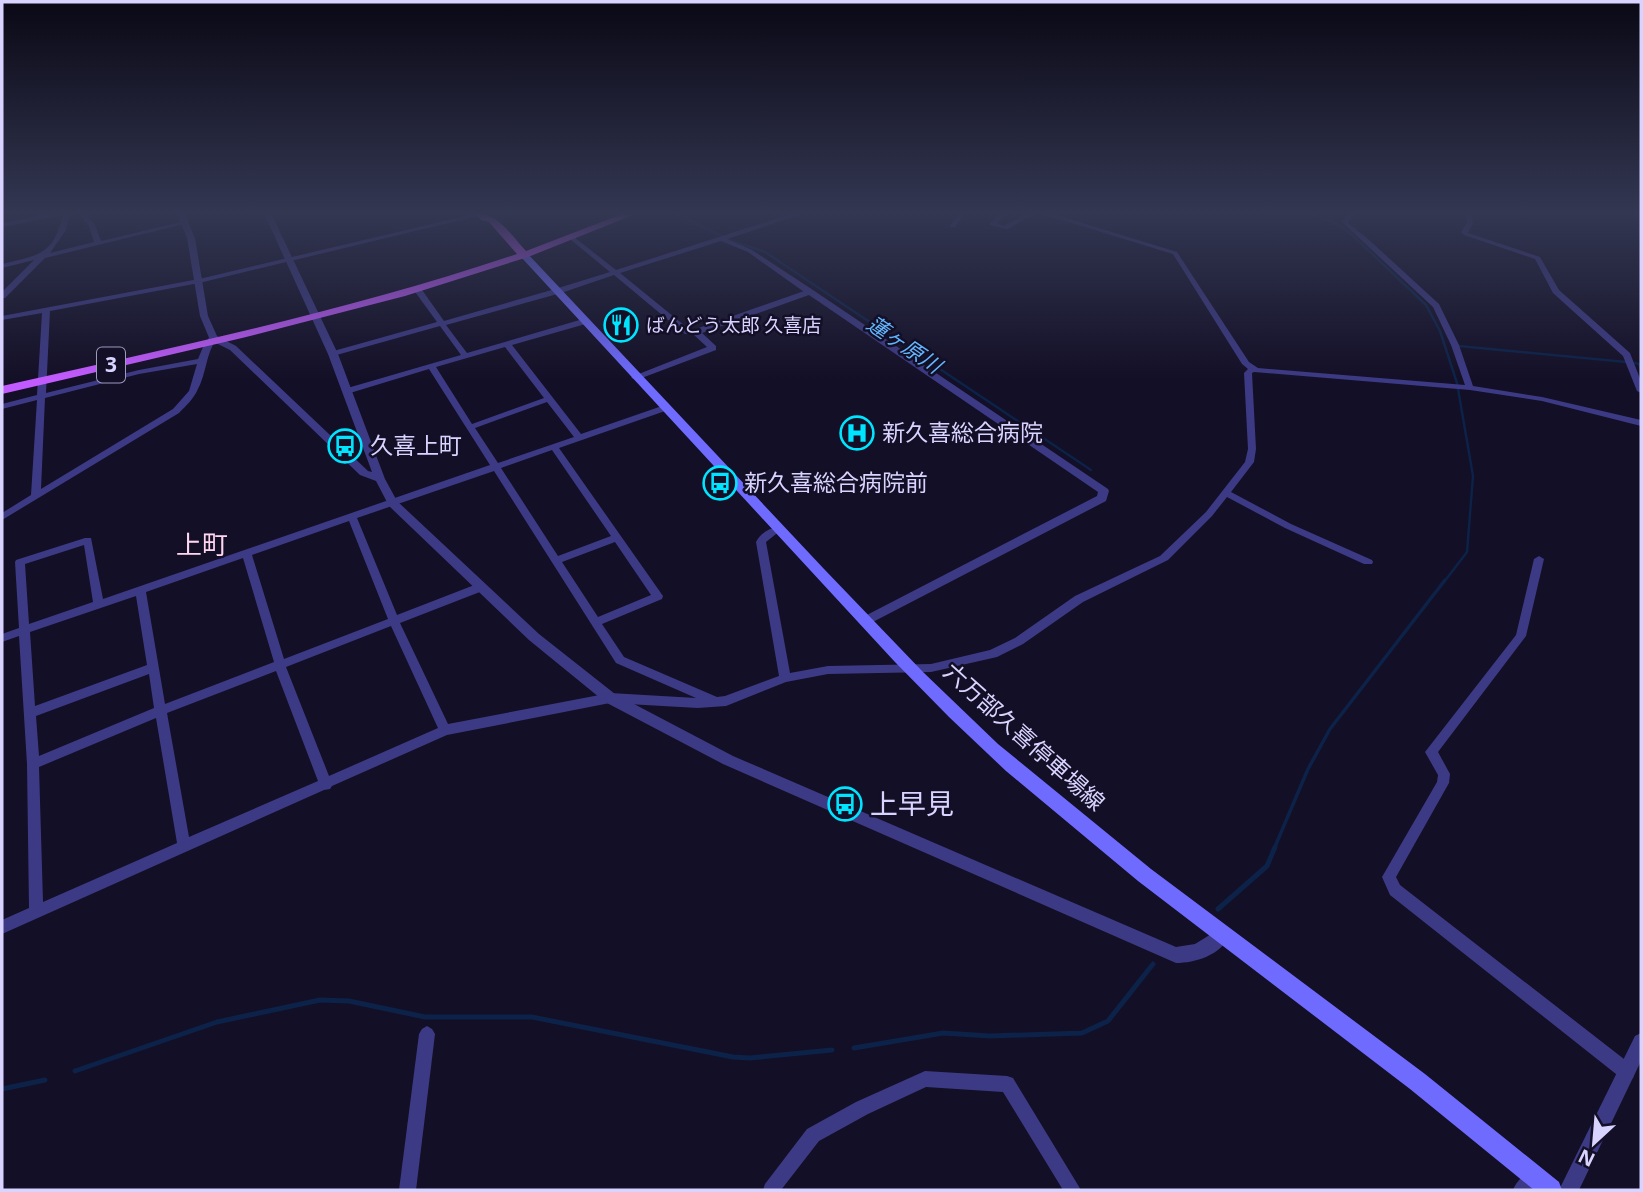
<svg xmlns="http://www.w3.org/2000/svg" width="1643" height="1192" font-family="'Open Sans','Noto Sans JP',sans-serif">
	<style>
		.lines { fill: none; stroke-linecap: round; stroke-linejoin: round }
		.stream-far2 { stroke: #0c2248; stroke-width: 2.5 }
		.stream-far1 { stroke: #0c2248; stroke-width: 3.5 }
		.stream { stroke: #0c2248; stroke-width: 5 }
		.minor { fill: #3d3a85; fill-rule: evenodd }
		.tertiary { fill: #3d3a85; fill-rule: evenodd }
		.secondary { fill: #6f6bff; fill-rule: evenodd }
		.primary { fill: #c25bff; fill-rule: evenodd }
		.labels { text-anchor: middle; stroke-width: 5; stroke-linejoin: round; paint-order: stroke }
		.far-poi-label { font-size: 19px; fill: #d9d4ff; stroke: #130f26; text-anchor: start }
		.far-water-label { font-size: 21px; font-style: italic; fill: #62b6ff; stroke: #130f26 }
		.shield { fill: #130f26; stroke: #9e99be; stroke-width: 2 }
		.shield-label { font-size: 21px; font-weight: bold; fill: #d9d4ff }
		.poi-label { font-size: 23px; fill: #d9d4ff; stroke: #130f26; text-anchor: start }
		.street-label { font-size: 23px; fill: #d9d4ff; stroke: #130f26 }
		.quarter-label { font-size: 26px; fill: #ffd6f0; stroke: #130f26 }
		.near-poi-label { font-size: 28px; fill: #d9d4ff; stroke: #130f26; text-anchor: start }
	</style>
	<rect width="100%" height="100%" fill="#130f26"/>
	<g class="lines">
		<g class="stream-far2">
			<path d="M 674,213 L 732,241 L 765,252 L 1091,470"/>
			<path d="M 1309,213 L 1335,223 L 1350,233 L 1426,305 L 1440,331 L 1457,383 L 1473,476 L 1467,552 L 1444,582"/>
			<path d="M 1459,346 L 1626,362"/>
			<path d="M 1635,363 L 1639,364 L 1641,369"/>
		</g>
		<path class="stream-far1" d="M 1274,849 L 1308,769 L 1330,729 L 1445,580"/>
		<g class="stream">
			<path d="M 1218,909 L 1267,866 L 1275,847"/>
			<path d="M 854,1048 L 943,1033 L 990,1036 L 1082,1033 L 1108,1021 L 1153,964"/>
			<path d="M 75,1071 L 217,1022 L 320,1000 L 349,1001 L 425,1017 L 532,1017 L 733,1057 L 750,1058 L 832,1050"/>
			<path d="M 2,1089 L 45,1080"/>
		</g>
		<g class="minor">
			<path d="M 52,213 L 70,213 L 66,230 L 50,253 L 94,242 L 89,226 L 82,218 L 81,213 L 87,213 L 88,217 L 95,225 L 101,241 L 185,221 L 188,223 L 45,258 L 5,298 L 2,298 L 2,292 L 34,260 L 2,268 L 2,264 C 38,255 53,256 63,215 L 2,227 L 2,223 Z"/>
			<path d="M 478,213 L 490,213 L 199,283 L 50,311 L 46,393 L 139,370 L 198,359 L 203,347 L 210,336 L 217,338 C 205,355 207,373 197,391 C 193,399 186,406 179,413 L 2,520 L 2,513 L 31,495 L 37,400 L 2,409 L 2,404 L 37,395 L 42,313 L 2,320 L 2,316 L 199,279 ZM 197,364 L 189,391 L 173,409 L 41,489 L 45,398 L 139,374 Z"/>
			<path d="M 794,213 L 805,213 L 727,239 L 752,250 L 813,290 L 813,294 L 807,294 L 748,252 L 721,241 L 620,273 L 690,330 L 699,330 L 699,334 L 685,334 L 614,275 L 561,293 L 446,325 L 467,353 L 583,319 L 589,319 L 589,323 L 512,345 L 581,434 L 662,406 L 668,406 L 668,410 L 559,448 L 663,596 L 662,599 L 602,624 L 624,657 L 717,697 L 725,696 L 779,676 L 756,542 C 760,534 768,529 776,527 L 781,530 L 766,542 L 790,673 L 828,666 L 931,664 L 990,650 L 1015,638 L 1075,596 L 1160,556 L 1206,512 L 1245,462 L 1248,449 L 1244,373 L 1248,369 L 1242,364 L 1173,254 L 1039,213 L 1050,213 L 1177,252 L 1249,362 L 1258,368 L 1465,385 L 1451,345 L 1433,307 L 1342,222 L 1348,213 L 1354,213 L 1348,222 L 1349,224 L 1368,239 L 1439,304 L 1459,345 L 1473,386 L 1542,397 L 1641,420 L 1641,426 L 1542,401 L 1470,390 L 1254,372 L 1252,373 L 1256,449 L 1254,462 L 1231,492 L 1291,524 L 1372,560 L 1373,562 L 1372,564 L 1364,564 L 1285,528 L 1227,497 L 1212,516 L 1168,560 L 1083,602 L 1023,644 L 997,657 L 931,672 L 828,674 L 786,682 L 726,706 L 698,708 L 610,703 L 447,735 L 332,786 L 330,789 L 324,790 L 2,934 L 2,920 L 29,908 L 27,764 L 19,636 L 2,642 L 2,634 L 19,628 L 15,562 L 16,560 L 85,538 L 91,538 L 103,599 L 490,465 L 429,369 L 350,393 L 344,393 L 343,391 L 344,389 L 461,355 L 440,326 L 333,356 L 329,354 L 330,352 L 437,322 L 413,289 L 414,287 L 420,287 L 444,321 L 555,289 L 610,272 L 570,239 L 570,237 L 574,237 L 616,270 ZM 505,347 L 544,398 L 472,424 L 436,367 ZM 547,402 L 574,437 L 498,463 L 475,428 ZM 552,450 L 611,536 L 558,556 L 501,468 ZM 494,471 L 616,663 L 696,698 L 610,693 L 448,724 L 400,623 L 485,590 L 486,587 L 485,584 L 477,584 L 397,615 L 357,518 ZM 349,521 L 388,619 L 284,659 L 252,555 ZM 615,542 L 651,595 L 598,617 L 562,562 ZM 84,545 L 93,602 L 29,624 L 25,564 ZM 243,558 L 274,662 L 165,704 L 146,592 ZM 136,596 L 147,665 L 35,706 L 30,632 ZM 391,626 L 438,728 L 329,776 L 286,667 ZM 276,671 L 318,781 L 189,837 L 167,713 ZM 149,674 L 154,708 L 39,756 L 36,716 ZM 156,718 L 177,843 L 43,902 L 39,767 Z"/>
			<path d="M 959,213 L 965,213 L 955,227 L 951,227 L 950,226 Z"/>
			<path d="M 1002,213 L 1009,213 L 997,223 L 1004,226 L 1028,213 L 1036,213 L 1007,229 L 990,225 L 990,223 Z"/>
			<path d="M 1466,213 L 1472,213 L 1473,223 L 1468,233 L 1540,257 L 1559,290 L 1630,353 L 1641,381 L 1641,393 L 1637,391 L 1623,356 L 1553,293 L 1535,259 L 1464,235 L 1461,232 L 1467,223 Z"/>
			<path d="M 1539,556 L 1544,559 L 1526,636 L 1438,752 L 1450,774 L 1449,783 L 1396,877 L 1400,885 L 1633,1066 L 1635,1072 L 1633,1078 L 1627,1080 L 1621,1078 L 1390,895 L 1382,877 L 1437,782 L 1438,775 L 1425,752 L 1516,635 L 1534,559 Z"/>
			<path d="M 427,1026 L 432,1029 L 435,1034 L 416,1190 L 399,1190 L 419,1034 L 422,1029 Z"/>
			<path d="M 925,1071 L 1007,1076 L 1013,1078 L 1081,1190 L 1063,1190 L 1003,1092 L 926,1087 L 868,1114 L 819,1141 L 781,1190 L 763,1190 L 765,1184 L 807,1129 L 856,1102 Z"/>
			<path d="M 1536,1169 L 1542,1171 L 1544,1177 L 1542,1183 L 1534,1190 L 1513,1190 C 1516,1181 1526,1172 1536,1169 Z"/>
		</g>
		<g class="tertiary">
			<path d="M 177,213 L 184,213 L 195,238 L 208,316 L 217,336 L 236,346 L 368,471 L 372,472 L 328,354 L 264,213 L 271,213 L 338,354 L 385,479 L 397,501 L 539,634 L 615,694 L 733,756 L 1176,947 L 1195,944 L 1221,928 L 1227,930 L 1229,936 C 1221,955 1195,963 1176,963 L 723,764 L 605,702 L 529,640 L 389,506 L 376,481 L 360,475 L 230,350 L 210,340 L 200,316 L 187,238 Z"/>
			<path d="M 1631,213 L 1639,213 L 1641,220 Z"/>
			<path d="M 807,290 L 813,290 L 1108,489 L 1109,491 L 1106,501 L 869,624 L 861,624 L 859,621 L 861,618 L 1097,496 L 1098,492 L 809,295 L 702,333 L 716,346 L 716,350 L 639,379 L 633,379 L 631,377 L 707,347 L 693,334 L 693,330 Z"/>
			<path d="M 1641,1033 L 1641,1061 L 1579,1190 L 1559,1190 L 1635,1036 Z"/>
		</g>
		<path class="secondary" d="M 521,253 L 527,253 L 825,570 L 923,672 L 998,744 L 1151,869 L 1425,1074 L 1559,1182 L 1562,1190 L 1534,1190 L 1410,1089 L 1138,881 L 1006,771 L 949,717 L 894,661 L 521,257 Z"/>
		<path class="primary" d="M 475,213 C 498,213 511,235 526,251 L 625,213 L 638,213 L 528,257 L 405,296 L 242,338 L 2,394 L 2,386 C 175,347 349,311 517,254 L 489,222 L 481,220 Z"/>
	</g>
	<linearGradient id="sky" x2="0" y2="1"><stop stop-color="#0a0815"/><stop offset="0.56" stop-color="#333752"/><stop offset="1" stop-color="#333752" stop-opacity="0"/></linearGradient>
	<rect width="1643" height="380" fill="url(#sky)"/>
	<defs>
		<symbol id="restaurant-ring" viewBox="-11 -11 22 22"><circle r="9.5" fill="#130f26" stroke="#00e5ff" stroke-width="1.5"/><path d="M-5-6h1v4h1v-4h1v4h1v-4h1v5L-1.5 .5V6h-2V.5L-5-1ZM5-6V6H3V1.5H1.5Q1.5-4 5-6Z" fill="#00e5ff"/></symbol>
		<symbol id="hospital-ring" viewBox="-11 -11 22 22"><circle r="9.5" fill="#130f26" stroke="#00e5ff" stroke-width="1.5"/><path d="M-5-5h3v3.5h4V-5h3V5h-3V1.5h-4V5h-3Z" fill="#00e5ff"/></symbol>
		<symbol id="bus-ring" viewBox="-11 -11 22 22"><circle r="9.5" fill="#130f26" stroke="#00e5ff" stroke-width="1.5"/><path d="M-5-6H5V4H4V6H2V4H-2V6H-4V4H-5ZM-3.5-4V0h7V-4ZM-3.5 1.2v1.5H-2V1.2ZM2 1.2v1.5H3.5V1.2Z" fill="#00e5ff"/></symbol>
	</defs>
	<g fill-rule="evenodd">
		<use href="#restaurant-ring" x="602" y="306" width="38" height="38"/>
		<use href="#hospital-ring" x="838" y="414" width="38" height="38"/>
		<use href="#bus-ring" x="326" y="427" width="38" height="38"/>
		<use href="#bus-ring" x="701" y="464" width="38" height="38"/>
		<use href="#bus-ring" x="826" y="785" width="38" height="38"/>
	</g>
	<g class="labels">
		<g class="far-poi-label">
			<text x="646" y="332">ばんどう太郎 久喜店</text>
		</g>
		<g class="far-water-label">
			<text transform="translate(904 345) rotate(34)" y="7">蓮ヶ原川</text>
		</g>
		<rect class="shield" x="97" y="347.5" width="28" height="35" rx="5"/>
		<g class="shield-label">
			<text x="111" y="372">3</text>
		</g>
		<g class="poi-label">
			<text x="882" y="441">新久喜総合病院</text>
			<text x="370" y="454">久喜上町</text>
			<text x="744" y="491">新久喜総合病院前</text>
		</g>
		<g class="street-label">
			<text transform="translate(1024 737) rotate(42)" y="8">六万部久喜停車場線</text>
		</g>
		<g class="quarter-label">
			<text x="202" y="554">上町</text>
		</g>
		<g class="near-poi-label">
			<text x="870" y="814">上早見</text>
		</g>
	</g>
	<rect width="1643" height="1192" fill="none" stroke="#d9d4ff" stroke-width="7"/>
	<g transform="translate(1594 1143) rotate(206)" stroke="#130f26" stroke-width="5" paint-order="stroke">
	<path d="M0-5L12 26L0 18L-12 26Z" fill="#d9d4ff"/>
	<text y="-10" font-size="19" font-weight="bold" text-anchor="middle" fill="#d9d4ff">N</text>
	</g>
</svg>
